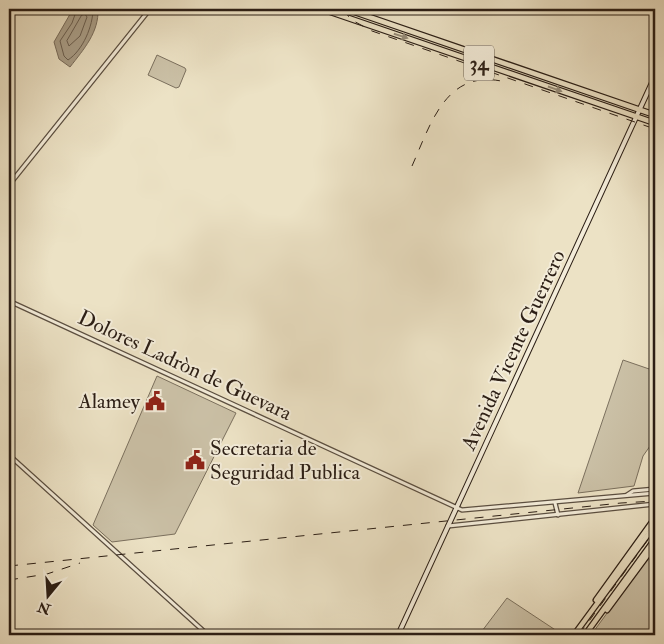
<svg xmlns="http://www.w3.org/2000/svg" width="664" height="644" font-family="'IM FELL Double Pica',serif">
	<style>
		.green { fill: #cbc1a7; stroke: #7b705e }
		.water { fill: #aa9f89; stroke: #776b5b }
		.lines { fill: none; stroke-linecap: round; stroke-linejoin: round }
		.shore { stroke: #6a5e4f; stroke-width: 1 }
		.tertiary-casing { stroke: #5b4f41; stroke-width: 5.5 }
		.secondary-casing { stroke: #2b1e15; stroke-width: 6 }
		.primary-casing { stroke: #2b1e15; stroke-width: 7 }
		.trunk-casing { stroke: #2b1e15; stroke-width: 7 }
		.tertiary { stroke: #f3ecd9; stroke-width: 3 }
		.secondary { stroke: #f3ecd9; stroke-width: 4 }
		.primary { stroke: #ece2c5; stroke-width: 4.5 }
		.trunk { stroke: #ece2c5; stroke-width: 4.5 }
		.rail { stroke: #2b1e15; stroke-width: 1; stroke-dasharray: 9 9; stroke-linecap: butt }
		.oneway { fill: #958a76 }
		.labels { text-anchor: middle; stroke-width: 4; stroke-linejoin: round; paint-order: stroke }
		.shield { fill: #f3ecd9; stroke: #675c50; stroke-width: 1 }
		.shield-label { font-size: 20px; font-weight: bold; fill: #2b1e15 }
		.street-label { font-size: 21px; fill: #2b1e15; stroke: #f3ecd9 }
		.poi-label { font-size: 21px; fill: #2b1e15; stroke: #f3ecd9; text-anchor: end }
	</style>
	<rect width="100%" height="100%" fill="#ece2c5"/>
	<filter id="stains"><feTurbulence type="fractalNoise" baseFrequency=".004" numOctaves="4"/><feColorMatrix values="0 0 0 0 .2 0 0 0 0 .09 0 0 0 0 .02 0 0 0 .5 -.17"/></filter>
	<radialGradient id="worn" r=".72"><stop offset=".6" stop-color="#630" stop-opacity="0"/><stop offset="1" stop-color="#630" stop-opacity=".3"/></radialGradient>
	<g class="green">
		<path d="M 157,55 L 185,68 L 186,70 L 179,87 L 176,88 L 148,75 Z"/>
		<path d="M 623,360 L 655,371 L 655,439 L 643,456 L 634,486 L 578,493 Z"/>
		<path d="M 157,376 L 236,413 L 175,534 L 112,542 L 93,525 Z"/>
		<path d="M 655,548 L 655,635 L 591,635 Z"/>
		<path d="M 507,598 L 563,635 L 479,635 Z"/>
	</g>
	<path class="water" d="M 73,9 L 98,9 C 99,32 84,49 70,67 L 59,59 L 54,42 Z"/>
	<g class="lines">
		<g class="shore">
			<path d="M 77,9 L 72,23 L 60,41 L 64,56 L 68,60 C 83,50 93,26 93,9"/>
			<path d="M 82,15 L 85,14 L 87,17 L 80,36 L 69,46 L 67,41 Z"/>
		</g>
		<defs>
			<g id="tertiary">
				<path d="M 9,185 L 150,9"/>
				<path d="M 9,301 L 462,510 L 655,493"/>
				<path d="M 9,455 L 208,635"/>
				<path d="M 627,495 L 633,491 L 655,489"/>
				<path d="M 555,503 L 558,515"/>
				<path d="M 448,526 L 655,504"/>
			</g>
			<path id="secondary" d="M 398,635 L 655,76"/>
			<g id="primary">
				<path d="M 322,9 L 655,123"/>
				<path d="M 346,9 L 655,115"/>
			</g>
			<g id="trunk">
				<path d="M 596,600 L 655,518"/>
				<path d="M 607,610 L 655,545"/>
				<path d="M 574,635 L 655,525"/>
				<path d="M 585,635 L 655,539"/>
			</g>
		</defs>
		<use href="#tertiary" class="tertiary-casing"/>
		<use href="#secondary" class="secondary-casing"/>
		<use href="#primary" class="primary-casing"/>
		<use href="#trunk" class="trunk-casing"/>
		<use href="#tertiary" class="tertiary"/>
		<use href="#secondary" class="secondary"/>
		<use href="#primary" class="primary"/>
		<use href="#trunk" class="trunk"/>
		<g class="rail">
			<path d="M 344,9 L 350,19 L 372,31 L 655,129"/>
			<path d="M 412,166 C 430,126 445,70 501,81"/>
			<path d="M 9,566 L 621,503 L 655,501"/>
			<path d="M 9,580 L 47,574 L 80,563"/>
			<path d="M 579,635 L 655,530"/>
		</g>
	</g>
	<defs><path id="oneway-solid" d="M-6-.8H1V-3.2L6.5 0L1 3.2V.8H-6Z" transform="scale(1.25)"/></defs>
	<g class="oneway">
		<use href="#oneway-solid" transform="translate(401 36) rotate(17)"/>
		<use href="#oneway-solid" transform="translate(555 89) rotate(19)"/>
	</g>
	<defs>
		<symbol id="civic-bare" viewBox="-9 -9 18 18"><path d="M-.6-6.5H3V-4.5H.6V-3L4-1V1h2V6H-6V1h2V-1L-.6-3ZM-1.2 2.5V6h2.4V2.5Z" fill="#8f2418" stroke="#f3ecd9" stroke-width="2.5" paint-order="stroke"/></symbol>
	</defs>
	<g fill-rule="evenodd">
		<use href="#civic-bare" x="141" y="387" width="28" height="28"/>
		<use href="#civic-bare" x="181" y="446" width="28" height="28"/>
	</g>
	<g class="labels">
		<rect class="shield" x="464" y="45.5" width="30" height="35" rx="4"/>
		<g class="shield-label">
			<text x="479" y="70">34</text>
		</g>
		<g class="street-label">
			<text transform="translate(513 350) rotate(-65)" y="7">Avenida Vicente Guerrero</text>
			<text transform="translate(185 365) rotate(25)" y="7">Dolores Ladròn de Guevara</text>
		</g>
		<g class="poi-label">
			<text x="140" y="408">Alamey</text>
			<text x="210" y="455" text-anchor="start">Secretaria de<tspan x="210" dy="24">Seguridad Publica</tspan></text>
		</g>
	</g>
	<rect width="664" height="644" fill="none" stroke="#ece2c5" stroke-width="30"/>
	<rect x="10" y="10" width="644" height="624" fill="none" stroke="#2b1e15" stroke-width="2.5"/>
	<rect x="15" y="15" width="634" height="614" fill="none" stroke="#2b1e15"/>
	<g transform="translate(48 596) rotate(198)" stroke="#f3ecd9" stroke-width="4" paint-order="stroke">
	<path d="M0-4L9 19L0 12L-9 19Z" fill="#2b1e15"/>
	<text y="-8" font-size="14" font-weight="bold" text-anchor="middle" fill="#2b1e15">N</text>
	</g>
	<rect width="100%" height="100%" filter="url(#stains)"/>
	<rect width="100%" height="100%" fill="url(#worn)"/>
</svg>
